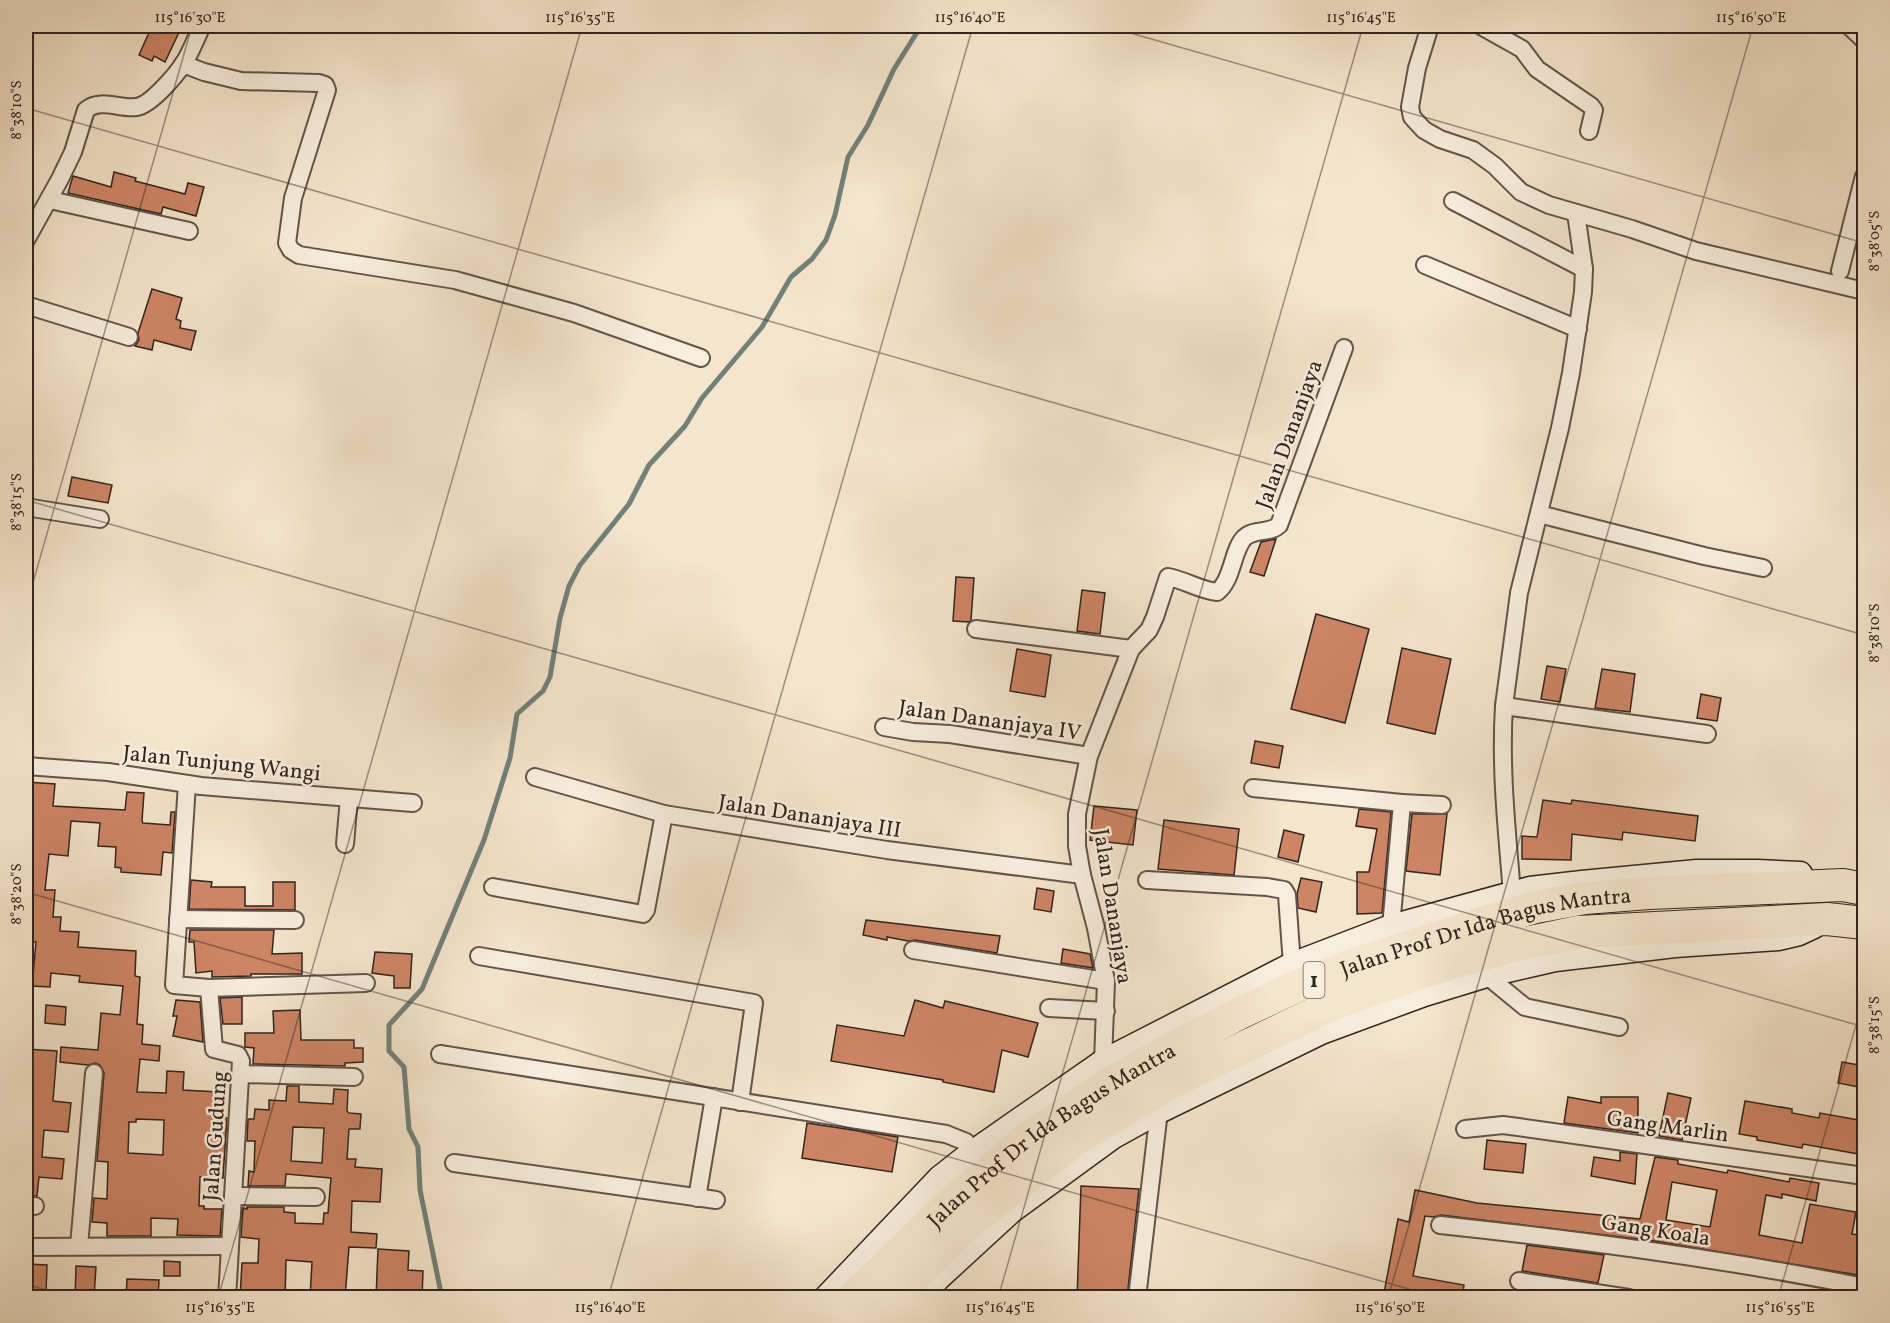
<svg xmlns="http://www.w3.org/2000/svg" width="1890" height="1323" font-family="Vollkorn,serif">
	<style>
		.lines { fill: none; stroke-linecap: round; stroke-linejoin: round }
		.stream { stroke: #728179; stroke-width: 5 }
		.building { fill: #cd8566; stroke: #32241e; stroke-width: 1.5; fill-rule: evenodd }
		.street-casing { stroke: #63544a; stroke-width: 20 }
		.secondary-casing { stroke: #32241e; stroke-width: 27 }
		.highway-casing { stroke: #32241e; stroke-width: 34 }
		.street { stroke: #f8eede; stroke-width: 16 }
		.secondary { stroke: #f8eede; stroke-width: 24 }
		.highway { stroke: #f5e5cd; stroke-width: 32 }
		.ticks { fill: none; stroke: #32241e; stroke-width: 1.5; stroke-opacity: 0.45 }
		.labels { text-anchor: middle; stroke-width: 5; stroke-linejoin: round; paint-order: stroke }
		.shield { fill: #f8eede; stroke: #6d6158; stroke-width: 1.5 }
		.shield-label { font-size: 21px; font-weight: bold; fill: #32241e }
		.street-label { font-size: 22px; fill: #32241e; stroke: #f8eede }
		.neatline { fill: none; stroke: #32241e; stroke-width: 2 }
		.ticks-label { font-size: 15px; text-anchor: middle; fill: #32241e }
	</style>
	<rect width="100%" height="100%" fill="#f5e5cd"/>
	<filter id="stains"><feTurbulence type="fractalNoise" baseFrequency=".00333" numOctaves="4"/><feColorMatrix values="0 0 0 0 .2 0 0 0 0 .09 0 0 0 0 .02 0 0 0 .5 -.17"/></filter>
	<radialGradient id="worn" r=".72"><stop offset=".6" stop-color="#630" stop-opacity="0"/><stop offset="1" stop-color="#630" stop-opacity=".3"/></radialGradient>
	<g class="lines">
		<path class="stream" d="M 442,1298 L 420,1190 L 418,1147 L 409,1129 L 404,1067 L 389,1051 L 389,1025 L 422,989 L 484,840 L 510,758 L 517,714 L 543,691 L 550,677 L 560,618 L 569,586 L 580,565 L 629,504 L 649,465 L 685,426 L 702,398 L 762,327 L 791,277 L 812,259 L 826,240 L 835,215 L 848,157 L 868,125 L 894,69 L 921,26"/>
	</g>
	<g class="building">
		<path d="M 152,26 L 182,26 L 165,62 L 154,56 L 152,61 L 139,55 Z"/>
		<path d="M 114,172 L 136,178 L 135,181 L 185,194 L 188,183 L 204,187 L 196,216 L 163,207 L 161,214 L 68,193 L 73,176 L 111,187 Z"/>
		<path d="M 152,289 L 182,298 L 176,319 L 181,321 L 180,328 L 196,331 L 191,350 L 154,340 L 152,350 L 135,346 L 139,340 L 138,333 Z"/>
		<path d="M 72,477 L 112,485 L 108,503 L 68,496 Z"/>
		<path d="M 1276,539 L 1264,576 L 1250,572 L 1261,542 Z"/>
		<path d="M 956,577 L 974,578 L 971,620 L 969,622 L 953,621 Z"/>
		<path d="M 1082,590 L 1105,593 L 1100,634 L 1077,631 Z"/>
		<path d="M 1316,614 L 1369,629 L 1345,723 L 1291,709 Z"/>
		<path d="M 1402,648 L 1451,659 L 1435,734 L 1387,723 Z"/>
		<path d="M 1017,649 L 1051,655 L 1045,697 L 1010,691 Z"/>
		<path d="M 1547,666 L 1566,669 L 1560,702 L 1541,699 Z"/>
		<path d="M 1602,669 L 1635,674 L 1630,712 L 1595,708 Z"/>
		<path d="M 1701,694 L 1721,698 L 1717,721 L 1697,718 Z"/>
		<path d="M 1255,741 L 1283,746 L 1279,768 L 1251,763 Z"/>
		<path d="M 26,782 L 55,784 L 53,806 L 125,810 L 127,792 L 144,793 L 142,821 L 143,823 L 170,825 L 171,812 L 175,812 L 172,853 L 163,852 L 161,875 L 121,872 L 121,868 L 115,867 L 116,847 L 98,846 L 100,823 L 71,821 L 68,856 L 49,854 L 45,890 L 55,890 L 53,917 L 61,917 L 60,931 L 79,932 L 78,947 L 136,951 L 135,976 L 140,977 L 137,1024 L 143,1025 L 142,1044 L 160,1046 L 159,1061 L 140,1059 L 137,1092 L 166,1093 L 167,1071 L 184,1072 L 183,1090 L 219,1092 L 217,1117 L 227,1118 L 223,1178 L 200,1177 L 199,1206 L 204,1206 L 204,1209 L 222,1209 L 220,1236 L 177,1235 L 178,1219 L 151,1218 L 151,1236 L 107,1236 L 107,1223 L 92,1222 L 94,1198 L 107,1199 L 108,1162 L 97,1161 L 104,1073 L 100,1065 L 95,1063 L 88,1065 L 60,1062 L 61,1047 L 98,1050 L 101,1013 L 120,1015 L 123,986 L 79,982 L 80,976 L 51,973 L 50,987 L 32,986 L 36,942 L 26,941 L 26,886 L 28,849 L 26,849 ZM 136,1119 L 164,1120 L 163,1155 L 128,1153 L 129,1122 L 136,1122 Z"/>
		<path d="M 1543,800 L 1571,804 L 1572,800 L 1698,816 L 1695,841 L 1623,832 L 1622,840 L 1572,834 L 1571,860 L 1522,859 L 1522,836 L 1537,837 Z"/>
		<path d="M 1094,806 L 1137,810 L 1133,845 L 1090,840 Z"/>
		<path d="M 1359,809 L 1391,812 L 1382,913 L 1357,914 L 1357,872 L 1369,872 L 1377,829 L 1356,826 Z"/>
		<path d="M 1412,814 L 1447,814 L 1440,875 L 1406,871 Z"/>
		<path d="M 1164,820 L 1239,829 L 1234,875 L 1158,869 Z"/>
		<path d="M 1284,830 L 1304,835 L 1298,862 L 1278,857 Z"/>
		<path d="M 1301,878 L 1322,882 L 1316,912 L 1298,908 L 1297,894 Z"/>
		<path d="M 191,880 L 212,882 L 211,887 L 245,887 L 245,906 L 273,906 L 273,882 L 295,882 L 295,910 L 189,909 Z"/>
		<path d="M 1037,888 L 1054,891 L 1051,912 L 1034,909 Z"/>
		<path d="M 866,920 L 1000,936 L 997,953 L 915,940 L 908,941 L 887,937 L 887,940 L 863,935 Z"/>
		<path d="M 190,930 L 274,930 L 272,954 L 302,953 L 302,974 L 251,974 L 251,976 L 212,977 L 212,971 L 196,973 L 194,942 L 189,942 Z"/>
		<path d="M 1063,949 L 1090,954 L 1093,968 L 1061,963 Z"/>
		<path d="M 375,952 L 412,954 L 410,988 L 394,988 L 394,976 L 372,973 Z"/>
		<path d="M 242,997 L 242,1024 L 223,1024 L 220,998 Z"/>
		<path d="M 176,1000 L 200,1002 L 203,1042 L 173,1036 L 177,1016 L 173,1016 Z"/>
		<path d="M 915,1000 L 943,1008 L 945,1001 L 1038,1023 L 1028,1057 L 1002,1050 L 994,1092 L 943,1082 L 943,1080 L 831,1061 L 837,1025 L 904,1036 Z"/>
		<path d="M 46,1005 L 66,1007 L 65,1025 L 45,1023 Z"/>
		<path d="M 300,1010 L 301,1040 L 354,1040 L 354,1048 L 363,1048 L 363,1062 L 345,1063 L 345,1066 L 253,1064 L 254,1048 L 245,1047 L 245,1033 L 274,1033 L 273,1011 Z"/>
		<path d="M 26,1049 L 57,1051 L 53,1101 L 71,1103 L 68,1132 L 44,1130 L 42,1157 L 64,1159 L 62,1179 L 39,1177 L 37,1196 L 26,1196 Z"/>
		<path d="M 1842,1062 L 1864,1066 L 1864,1088 L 1838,1083 Z"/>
		<path d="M 287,1086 L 299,1086 L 299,1102 L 333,1104 L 334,1089 L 348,1090 L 347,1111 L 349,1113 L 361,1114 L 360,1129 L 349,1129 L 347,1159 L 356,1159 L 355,1167 L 382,1169 L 380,1202 L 352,1201 L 351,1232 L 377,1234 L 376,1248 L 349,1247 L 345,1298 L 310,1298 L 312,1262 L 286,1260 L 285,1298 L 240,1298 L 242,1263 L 258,1263 L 259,1239 L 241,1237 L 243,1208 L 247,1209 L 247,1207 L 284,1207 L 284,1212 L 295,1213 L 295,1223 L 323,1224 L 324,1213 L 328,1213 L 331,1178 L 286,1174 L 285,1186 L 248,1186 L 249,1171 L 254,1172 L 255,1141 L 247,1141 L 248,1119 L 254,1119 L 255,1109 L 269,1110 L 269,1100 L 286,1101 ZM 293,1127 L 324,1128 L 322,1163 L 291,1161 Z"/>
		<path d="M 1668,1093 L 1691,1098 L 1682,1140 L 1659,1136 Z"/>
		<path d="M 1568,1097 L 1601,1103 L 1601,1097 L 1638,1097 L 1638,1133 L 1564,1123 Z"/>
		<path d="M 1745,1101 L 1792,1109 L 1792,1113 L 1819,1118 L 1820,1113 L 1864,1121 L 1864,1155 L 1803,1144 L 1802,1148 L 1757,1140 L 1757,1137 L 1739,1134 Z"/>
		<path d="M 807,1123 L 898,1137 L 892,1172 L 802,1158 Z"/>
		<path d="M 1487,1140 L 1526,1144 L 1523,1173 L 1484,1169 Z"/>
		<path d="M 1620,1152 L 1637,1154 L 1635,1184 L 1591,1176 L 1594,1157 L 1620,1161 Z"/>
		<path d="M 1655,1157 L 1678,1160 L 1678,1164 L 1727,1173 L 1728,1170 L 1789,1182 L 1790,1178 L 1819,1183 L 1816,1201 L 1782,1194 L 1782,1198 L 1766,1195 L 1759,1235 L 1802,1243 L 1810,1204 L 1856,1212 L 1852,1234 L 1864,1236 L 1864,1276 L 1654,1241 L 1441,1215 L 1433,1217 L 1425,1216 L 1413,1276 L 1464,1285 L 1462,1298 L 1404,1298 L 1384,1293 L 1398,1219 L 1409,1222 L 1415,1190 L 1477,1203 L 1640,1219 ZM 1672,1182 L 1717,1190 L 1710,1227 L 1666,1220 Z"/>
		<path d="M 1081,1186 L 1139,1189 L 1127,1298 L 1077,1298 Z"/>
		<path d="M 1527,1245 L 1604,1255 L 1598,1283 L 1522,1271 Z"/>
		<path d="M 378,1249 L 409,1251 L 408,1270 L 423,1271 L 422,1298 L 376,1298 Z"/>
		<path d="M 164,1261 L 180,1262 L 180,1276 L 164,1276 Z"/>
		<path d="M 27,1264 L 47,1265 L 46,1293 L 26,1292 Z"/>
		<path d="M 76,1266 L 96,1267 L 94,1298 L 75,1298 Z"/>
		<path d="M 127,1279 L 159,1280 L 158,1298 L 126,1298 Z"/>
	</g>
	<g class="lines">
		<defs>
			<g id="street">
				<path d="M 1430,26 L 1417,68 L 1410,107 L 1412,117 L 1424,130 L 1440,139 L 1473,150 L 1495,166 L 1521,192 L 1549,205 L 1632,229 L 1696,251 L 1864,291"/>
				<path d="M 1481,26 L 1522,49 L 1537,69 L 1591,106 L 1594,110 L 1589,131"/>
				<path d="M 1849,26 L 1864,40"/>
				<path d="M 183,64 L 204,72 L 241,81 L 319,83 L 325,85 L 327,90 L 293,198 L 287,243 L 291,250 L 299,255 L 455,280 L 574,313 L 701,358"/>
				<path d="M 50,200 L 189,231"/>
				<path d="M 1453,201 L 1584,269"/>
				<path d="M 1576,213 L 1584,269 L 1583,292 L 1571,373 L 1560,428 L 1519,593 L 1504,706 L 1707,734"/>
				<path d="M 26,240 L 60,179 L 73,152 L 86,110 C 100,98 120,109 136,107 C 150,106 176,75 184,63 C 191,52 196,38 202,26"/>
				<path d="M 1425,265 L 1578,329"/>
				<path d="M 1840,271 L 1864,176"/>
				<path d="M 26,305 L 129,337"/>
				<path d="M 26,507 L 100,519"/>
				<path d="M 1539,514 L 1704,556 L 1763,568"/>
				<path d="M 976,629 L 1131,649"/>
				<path d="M 1504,706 C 1500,769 1507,831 1512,894"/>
				<path d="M 884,727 L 913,732 L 950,734 L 1089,756"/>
				<path d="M 26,766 L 108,772 L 201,786 L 413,803"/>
				<path d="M 535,777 L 664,814 L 887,850 L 1082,875"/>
				<path d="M 187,784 L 174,985 L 209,988 L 366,983"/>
				<path d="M 1253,788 L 1402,803 L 1442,805"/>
				<path d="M 345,844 L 349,798"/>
				<path d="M 1147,880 L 1267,887 L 1284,890 L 1287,895 L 1292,965"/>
				<path d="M 493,887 L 643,914 L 646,910 L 664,814"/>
				<path d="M 178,919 L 295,920"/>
				<path d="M 1391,927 L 1402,803"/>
				<path d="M 913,950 L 1106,981"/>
				<path d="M 479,956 L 754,1003 L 740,1102"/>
				<path d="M 1486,975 L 1525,1007 L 1619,1027"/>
				<path d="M 209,988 L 214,1049 L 238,1055 L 241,1061 L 227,1298"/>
				<path d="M 1049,1008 L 1106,1011"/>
				<path d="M 440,1054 L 946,1134 L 966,1142 L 975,1151"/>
				<path d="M 1103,1062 L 1106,981 L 1096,928 L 1082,875 L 1077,846 L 1077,814 L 1089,756 L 1131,649 L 1149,630 L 1155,617 L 1168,577 C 1185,580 1199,590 1217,592 C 1233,580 1232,551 1244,538 C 1254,528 1270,534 1279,525 L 1344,348"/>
				<path d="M 241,1074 L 354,1077"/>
				<path d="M 1465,1129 L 1503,1125 L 1518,1127 L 1864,1176"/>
				<path d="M 454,1163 L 716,1200"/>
				<path d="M 233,1196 L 316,1197"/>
				<path d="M 697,1198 L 714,1097"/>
				<path d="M 26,1206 L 35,1206"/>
				<path d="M 1440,1225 C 1582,1240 1724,1259 1864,1287"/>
				<path d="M 79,1246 L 94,1073"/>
				<path d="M 26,1247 L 230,1246"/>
				<path d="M 1519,1281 L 1629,1298"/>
				<path d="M 1137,1298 L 1159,1111"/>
			</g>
			<g id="secondary">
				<path d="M 826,1298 L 940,1178 L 968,1156 L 1103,1062 L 1292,965 L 1391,927 L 1530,889 L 1582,883 L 1697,872 L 1757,872 L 1800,874"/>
				<path d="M 920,1298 L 938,1278 L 1012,1210 L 1112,1137 L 1159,1111 L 1321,1032 L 1424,994 L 1486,975 L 1555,959 L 1675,945 L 1778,938 L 1799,933 L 1814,926"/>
			</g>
			<g id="highway">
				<path id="s1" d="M 853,1298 L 952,1202 L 1033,1134 L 1116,1080 L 1160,1055 L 1240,1013 L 1302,984 L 1352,965 L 1475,925 L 1536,907 L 1585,898 L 1649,893 L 1843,885 L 1864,889"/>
				<path d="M 895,1298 L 964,1227 L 1075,1140 L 1168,1084 L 1336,1003 L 1423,972 L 1516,945 L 1578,932 L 1827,919 L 1864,923"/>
			</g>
		</defs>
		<use href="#street" class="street-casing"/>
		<use href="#secondary" class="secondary-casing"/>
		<use href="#highway" class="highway-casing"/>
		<use href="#street" class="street"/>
		<use href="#secondary" class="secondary"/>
		<use href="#highway" class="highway"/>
	</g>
	<path class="ticks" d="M 1106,26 L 1864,243M 26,108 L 1864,635M 26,500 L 1864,1027M 26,607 L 192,26M 26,892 L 1440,1298M 26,1284 L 73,1298M 218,1298 L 582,26M 608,1298 L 973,26M 998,1298 L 1363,26M 1388,1298 L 1753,26M 1778,1298 L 1864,997"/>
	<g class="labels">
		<rect class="shield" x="1303.5" y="962" width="21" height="36" rx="4.5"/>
		<g class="shield-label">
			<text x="1314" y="987">1</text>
		</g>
		<g class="street-label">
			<text transform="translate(1288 434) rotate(-70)" y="8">Jalan Dananjaya</text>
			<text transform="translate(990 719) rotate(8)" y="8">Jalan Dananjaya IV</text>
			<text transform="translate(222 762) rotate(6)" y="8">Jalan Tunjung Wangi</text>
			<text transform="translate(810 815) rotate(9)" y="8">Jalan Dananjaya III</text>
			<text transform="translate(1114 906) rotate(81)" y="8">Jalan Dananjaya</text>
			<text dy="8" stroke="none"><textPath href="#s1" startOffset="744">Jalan Prof Dr Ida Bagus Mantra</textPath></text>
			<text transform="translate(1668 1125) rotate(8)" y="8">Gang Marlin</text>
			<text transform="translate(214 1136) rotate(-86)" y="8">Jalan Gudung</text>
			<text dy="8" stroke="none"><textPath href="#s1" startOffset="258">Jalan Prof Dr Ida Bagus Mantra</textPath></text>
			<text transform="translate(1656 1229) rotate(9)" y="8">Gang Koala</text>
		</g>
	</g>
	<rect width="1890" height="1323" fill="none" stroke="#f5e5cd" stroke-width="66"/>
	<rect x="33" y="33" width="1824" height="1257" class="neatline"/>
	<g class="ticks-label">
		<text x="190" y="22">115°16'30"E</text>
		<text x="580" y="22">115°16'35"E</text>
		<text x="970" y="22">115°16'40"E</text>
		<text x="1361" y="22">115°16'45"E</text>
		<text x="1751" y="22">115°16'50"E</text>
		<text transform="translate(16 110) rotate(-90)" y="5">8°38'10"S</text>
		<text transform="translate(1874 241) rotate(-90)" y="5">8°38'05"S</text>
		<text transform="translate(16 502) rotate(-90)" y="5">8°38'15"S</text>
		<text transform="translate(1874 633) rotate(-90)" y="5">8°38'10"S</text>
		<text transform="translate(16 894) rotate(-90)" y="5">8°38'20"S</text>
		<text transform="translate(1874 1025) rotate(-90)" y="5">8°38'15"S</text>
		<text x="220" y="1312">115°16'35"E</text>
		<text x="610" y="1312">115°16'40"E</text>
		<text x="1000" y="1312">115°16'45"E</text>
		<text x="1390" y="1312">115°16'50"E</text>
		<text x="1780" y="1312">115°16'55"E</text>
	</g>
	<rect width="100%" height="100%" filter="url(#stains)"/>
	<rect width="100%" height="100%" fill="url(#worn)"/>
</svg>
